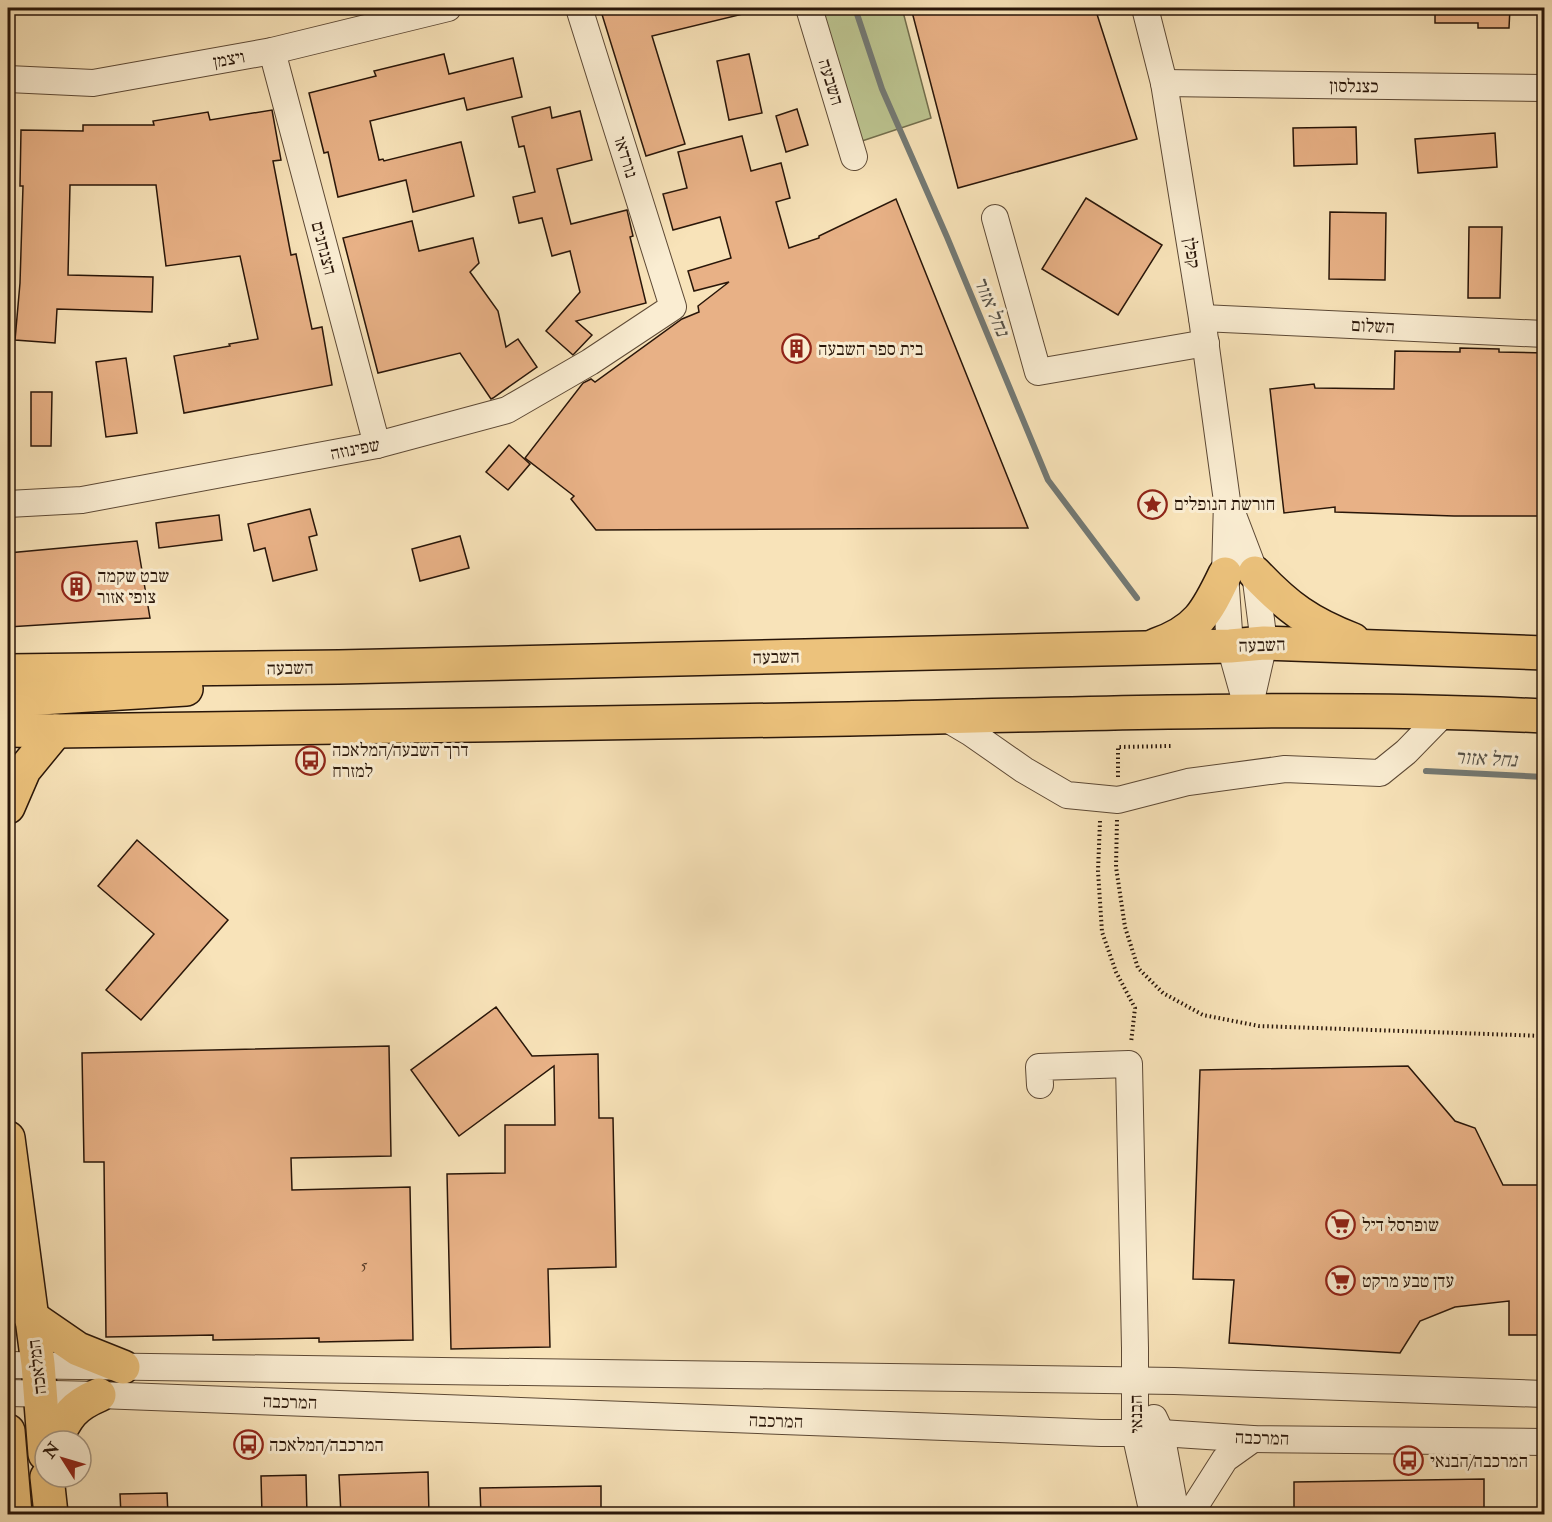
<svg xmlns="http://www.w3.org/2000/svg" width="1552" height="1522" font-family="'IM FELL Double Pica','Frank Ruhl Libre',serif">
	<style>
		.green { fill: #bcc490; stroke: #726d4c; stroke-width: 1.5 }
		.lines { fill: none; stroke-linecap: round; stroke-linejoin: round }
		.stream { stroke: #737974; stroke-width: 6 }
		.building { fill: #e8b186; stroke: #291609; stroke-width: 1.5 }
		.minor-casing { stroke: #5d4935; stroke-width: 28 }
		.major-casing { stroke: #291609; stroke-width: 36 }
		.highway-casing { stroke: #291609; stroke-width: 36 }
		.path { stroke: #291609; stroke-width: 4; stroke-dasharray: 1.5 3; stroke-linecap: butt }
		.minor { stroke: #faedd2; stroke-width: 26 }
		.major { stroke: #ecc27c; stroke-width: 33 }
		.highway { stroke: #ecc27c; stroke-width: 33 }
		.labels { text-anchor: middle; stroke-width: 6; stroke-linejoin: round; paint-order: stroke }
		.number-label { font-size: 15px; fill: #593d28 }
		.street-label { font-size: 18px; fill: #291609; stroke: #faedd2 }
		.poi-label { font-size: 18px; fill: #291609; stroke: #faedd2; text-anchor: start }
		.water-label { font-size: 20px; font-style: italic; fill: #545047; stroke: #faedd2 }
	</style>
	<rect width="100%" height="100%" fill="#f8e3b9"/>
	<filter id="stains"><feTurbulence type="fractalNoise" baseFrequency=".00333" numOctaves="4"/><feColorMatrix values="0 0 0 0 .2 0 0 0 0 .09 0 0 0 0 .02 0 0 0 .5 -.17"/></filter>
	<radialGradient id="worn" r=".72"><stop offset=".6" stop-color="#630" stop-opacity="0"/><stop offset="1" stop-color="#630" stop-opacity=".3"/></radialGradient>
	<path class="green" d="M 812,8 L 902,8 L 931,118 L 844,147 Z"/>
	<g class="lines">
		<g class="stream">
			<path d="M 855,8 L 882,89 L 947,237 L 1048,480 L 1137,598"/>
			<path d="M 1426,771 L 1544,777"/>
		</g>
	</g>
	<g class="building">
		<path d="M 600,8 L 742,8 L 743,14 L 652,36 L 685,144 L 646,156 Z"/>
		<path d="M 911,8 L 1095,8 L 1137,139 L 958,188 Z"/>
		<path d="M 1435,8 L 1510,8 L 1509,28 L 1478,28 L 1478,23 L 1435,23 Z"/>
		<path d="M 444,54 L 449,74 L 513,58 L 522,97 L 467,110 L 464,98 L 370,121 L 379,160 L 383,159 L 384,161 L 461,142 L 474,196 L 413,212 L 406,180 L 338,197 L 328,152 L 324,153 L 309,93 L 376,76 L 374,71 Z"/>
		<path d="M 749,54 L 762,113 L 729,120 L 717,61 Z"/>
		<path d="M 550,107 L 552,118 L 580,111 L 592,160 L 557,169 L 571,224 L 627,210 L 633,236 L 630,237 L 646,303 L 576,321 L 592,335 L 573,355 L 546,331 L 580,292 L 570,251 L 552,256 L 542,218 L 519,223 L 513,197 L 535,192 L 524,146 L 519,147 L 512,117 Z"/>
		<path d="M 797,109 L 808,145 L 786,152 L 776,116 Z"/>
		<path d="M 272,110 L 281,160 L 273,161 L 291,255 L 296,254 L 312,329 L 322,327 L 332,385 L 184,413 L 174,356 L 230,346 L 229,344 L 258,339 L 240,256 L 166,266 L 156,185 L 70,185 L 68,275 L 153,277 L 152,312 L 57,309 L 55,343 L 15,340 L 20,283 L 23,186 L 20,186 L 21,130 L 83,131 L 83,125 L 154,125 L 153,121 L 208,112 L 210,120 Z"/>
		<path d="M 1356,127 L 1357,164 L 1294,166 L 1293,128 Z"/>
		<path d="M 1495,133 L 1497,167 L 1418,173 L 1415,139 Z"/>
		<path d="M 742,136 L 751,171 L 781,163 L 790,198 L 776,202 L 789,248 L 819,238 L 819,236 L 896,199 L 1028,528 L 596,530 L 571,499 L 574,496 L 525,458 L 583,383 L 591,379 L 595,382 L 682,319 L 699,312 L 698,306 L 729,282 L 694,291 L 688,271 L 731,258 L 720,217 L 673,230 L 663,194 L 687,188 L 678,152 Z"/>
		<path d="M 1086,198 L 1162,245 L 1118,315 L 1042,269 Z"/>
		<path d="M 1330,212 L 1386,213 L 1385,280 L 1329,279 Z"/>
		<path d="M 412,221 L 419,251 L 473,238 L 479,263 L 470,272 L 498,311 L 506,347 L 518,339 L 537,367 L 493,398 L 491,399 L 460,353 L 378,373 L 343,238 Z"/>
		<path d="M 1469,227 L 1502,227 L 1500,298 L 1468,298 Z"/>
		<path d="M 1460,348 L 1499,349 L 1499,352 L 1545,353 L 1545,516 L 1454,516 L 1335,512 L 1335,507 L 1284,513 L 1270,389 L 1314,384 L 1315,388 L 1394,389 L 1395,351 L 1460,352 Z"/>
		<path d="M 126,358 L 137,433 L 106,437 L 96,362 Z"/>
		<path d="M 31,392 L 52,392 L 51,446 L 31,446 Z"/>
		<path d="M 509,445 L 530,464 L 508,490 L 486,472 Z"/>
		<path d="M 310,509 L 317,535 L 309,537 L 317,570 L 273,581 L 265,548 L 254,551 L 248,524 Z"/>
		<path d="M 219,515 L 222,540 L 159,548 L 156,523 Z"/>
		<path d="M 460,536 L 469,568 L 420,581 L 412,549 Z"/>
		<path d="M 137,541 L 150,618 L 8,627 L 8,553 Z"/>
		<path d="M 137,840 L 228,920 L 141,1020 L 106,990 L 154,934 L 98,886 Z"/>
		<path d="M 496,1007 L 532,1056 L 598,1054 L 599,1118 L 613,1118 L 616,1267 L 548,1269 L 550,1347 L 451,1349 L 447,1174 L 505,1173 L 505,1125 L 555,1125 L 554,1066 L 459,1136 L 411,1070 Z"/>
		<path d="M 389,1046 L 391,1156 L 291,1158 L 292,1190 L 410,1187 L 413,1340 L 319,1342 L 319,1338 L 213,1340 L 213,1335 L 106,1337 L 104,1162 L 84,1162 L 82,1053 Z"/>
		<path d="M 1408,1066 L 1455,1121 L 1475,1128 L 1503,1185 L 1545,1185 L 1545,1335 L 1509,1335 L 1509,1301 L 1455,1307 L 1420,1321 L 1400,1353 L 1229,1343 L 1234,1280 L 1193,1279 L 1200,1070 Z"/>
		<path d="M 428,1472 L 429,1515 L 341,1515 L 339,1475 Z"/>
		<path d="M 306,1475 L 307,1515 L 262,1515 L 261,1476 Z"/>
		<path d="M 1484,1479 L 1484,1515 L 1294,1515 L 1294,1482 Z"/>
		<path d="M 601,1486 L 601,1515 L 481,1515 L 480,1488 Z"/>
		<path d="M 167,1493 L 168,1515 L 121,1515 L 120,1494 Z"/>
	</g>
	<g class="lines">
		<defs>
			<g id="minor">
				<path d="M 809,8 L 854,157"/>
				<path d="M 1145,8 L 1164,83 L 1202,318 L 1227,501 L 1225,574 L 1230,646 L 1248,710"/>
				<path d="M 272,51 L 377,445"/>
				<path d="M 8,79 L 93,83 L 272,51 L 448,8"/>
				<path d="M 1164,83 L 1544,88"/>
				<path d="M 995,218 L 1038,372 L 1206,343"/>
				<path d="M 1202,318 L 1544,334"/>
				<path d="M 8,504 L 82,500 L 377,445 L 507,410 L 590,362 L 673,307 L 579,8"/>
				<path d="M 1231,510 L 1255,573 L 1264,643 L 1249,709"/>
				<path d="M 944,717 L 971,733 L 1024,770 L 1067,795 L 1118,800 L 1188,782 L 1285,769 L 1380,773 L 1406,752 L 1446,711"/>
				<path d="M 1040,1085 L 1039,1067 L 1129,1064 L 1135,1348 L 1135,1433 L 1153,1514"/>
				<path d="M 8,1365 L 1174,1381 L 1544,1394"/>
				<path d="M 8,1393 L 99,1395 L 1101,1433 L 1161,1433 L 1253,1439 L 1544,1442"/>
				<path d="M 1154,1418 L 1161,1433 L 1176,1514"/>
				<path d="M 1190,1514 L 1225,1459 L 1253,1439"/>
			</g>
			<g id="major">
				<path d="M 8,1138 L 38,1364 L 45,1454"/>
				<path d="M 30,1316 L 78,1349 L 123,1367"/>
				<path d="M 8,1431 L 15,1514"/>
				<path d="M 55,1441 C 67,1416 73,1406 99,1395"/>
				<path d="M 47,1477 L 51,1514"/>
			</g>
			<g id="highway">
				<path d="M 1255,573 C 1287,607 1309,623 1353,640"/>
				<path d="M 1156,645 C 1197,631 1207,612 1225,574"/>
				<path d="M 8,671 L 339,667 L 1230,646 L 1264,643 L 1544,653"/>
				<path d="M 8,700 L 186,689"/>
				<path d="M 8,730 L 56,731 C 320,727 585,724 849,719 C 1081,714 1313,705 1544,716"/>
				<path d="M 8,807 L 24,770 L 56,731"/>
			</g>
		</defs>
		<use href="#minor" class="minor-casing"/>
		<use href="#major" class="major-casing"/>
		<use href="#highway" class="highway-casing"/>
		<g class="path">
			<path d="M 1118,777 L 1118,747 L 1171,746"/>
			<path d="M 1117,820 L 1116,867 L 1125,927 L 1138,968 L 1163,993 L 1203,1015 L 1259,1026 L 1544,1036"/>
			<path d="M 1100,821 L 1098,871 L 1102,932 L 1116,972 L 1135,1008 L 1131,1043"/>
		</g>
		<use href="#minor" class="minor"/>
		<use href="#major" class="major"/>
		<use href="#highway" class="highway"/>
	</g>
	<defs>
		<symbol id="building-ring" viewBox="-11 -11 22 22"><circle r="9.5" fill="#faedd2" stroke="#8f2418" stroke-width="1.5"/><path d="M-4-6H4V6H1V3H-1V6H-4ZM-2.5-4.3h1.7v1.8h-1.7ZM.8-4.3h1.7v1.8H.8ZM-2.5-1h1.7V.8h-1.7ZM.8-1h1.7V.8H.8Z" fill="#8f2418"/></symbol>
		<symbol id="sight-ring" viewBox="-11 -11 22 22"><circle r="9.5" fill="#faedd2" stroke="#8f2418" stroke-width="1.5"/><path d="M0-6L1.8-2.2L6-1.7L2.9 1.2L3.7 5.4L0 3.3L-3.7 5.4L-2.9 1.2L-6-1.7L-1.8-2.2Z" fill="#8f2418"/></symbol>
		<symbol id="bus-ring" viewBox="-11 -11 22 22"><circle r="9.5" fill="#faedd2" stroke="#8f2418" stroke-width="1.5"/><path d="M-5-6H5V4H4V6H2V4H-2V6H-4V4H-5ZM-3.5-4V0h7V-4ZM-3.5 1.2v1.5H-2V1.2ZM2 1.2v1.5H3.5V1.2Z" fill="#8f2418"/></symbol>
		<symbol id="supermarket-ring" viewBox="-11 -11 22 22"><circle r="9.5" fill="#faedd2" stroke="#8f2418" stroke-width="1.5"/><path d="M-6-5.5h2.5l.6 2H6L4.5 2H-2.5L-4.4-4H-6ZM-1.5 3.2a1.3 1.3 0 1 0 .1 0ZM3 3.2a1.3 1.3 0 1 0 .1 0Z" fill="#8f2418"/></symbol>
	</defs>
	<g fill-rule="evenodd">
		<use href="#building-ring" x="780" y="332" width="33" height="33"/>
		<use href="#sight-ring" x="1136" y="488" width="33" height="33"/>
		<use href="#building-ring" x="60" y="570" width="33" height="33"/>
		<use href="#bus-ring" x="294" y="744" width="33" height="33"/>
		<use href="#supermarket-ring" x="1324" y="1208" width="33" height="33"/>
		<use href="#supermarket-ring" x="1324" y="1264" width="33" height="33"/>
		<use href="#bus-ring" x="232" y="1428" width="33" height="33"/>
		<use href="#bus-ring" x="1392" y="1444" width="33" height="33"/>
	</g>
	<g class="labels">
		<g class="number-label">
			<text x="364" y="1270">5</text>
		</g>
		<g class="street-label">
			<text transform="translate(229 59) rotate(-10)" y="6">ויצמן</text>
			<text transform="translate(831 82) rotate(73)" y="6">השבעה</text>
			<text transform="translate(1354 86) rotate(1)" y="6">כצנלסון</text>
			<text transform="translate(626 157) rotate(73)" y="6">נורדאו</text>
			<text transform="translate(324 248) rotate(75)" y="6">הצנחנים</text>
			<text transform="translate(1192 253) rotate(81)" y="6">קפלן</text>
			<text transform="translate(1373 326) rotate(3)" y="6">השלום</text>
			<text transform="translate(355 449) rotate(-11)" y="6">שפינוזה</text>
			<text transform="translate(1262 645) rotate(-2)" y="6">השבעה</text>
			<text transform="translate(776 657) rotate(-1)" y="6">השבעה</text>
			<text transform="translate(290 668) rotate(-1)" y="6">השבעה</text>
			<text transform="translate(37 1367) rotate(-97)" y="6">המלאכה</text>
			<text transform="translate(290 1402) rotate(2)" y="6">המרכבה</text>
			<text transform="translate(1136 1414) rotate(-91)" y="6">הבנאי</text>
			<text transform="translate(776 1421) rotate(2)" y="6">המרכבה</text>
			<text transform="translate(1262 1438) rotate(2)" y="6">המרכבה</text>
		</g>
		<g class="poi-label">
			<text x="818" y="355">בית ספר השבעה</text>
			<text x="1174" y="510">חורשת הנופלים</text>
			<text x="97" y="582">שבט שקמה<tspan x="97" dy="21">צופי אזור</tspan></text>
			<text x="332" y="756">דרך השבעה/המלאכה<tspan x="332" dy="21">למזרח</tspan></text>
			<text x="1362" y="1231">שופרסל דיל</text>
			<text x="1362" y="1287">עדן טבע מרקט</text>
			<text x="269" y="1451">המרכבה/המלאכה</text>
			<text x="1430" y="1467">המרכבה/הבנאי</text>
		</g>
		<g class="water-label">
			<text transform="translate(992 306) rotate(67)" y="7">נחל אזור</text>
			<text transform="translate(1486 758) rotate(3)" y="7">נחל אזור</text>
		</g>
	</g>
	<rect width="1552" height="1522" fill="none" stroke="#f8e3b9" stroke-width="30"/>
	<rect x="9" y="9" width="1534" height="1504" fill="none" stroke="#291609" stroke-width="3"/>
	<rect x="15" y="15" width="1522" height="1492" fill="none" stroke="#291609" stroke-width="1.5"/>
	<g transform="translate(63 1459) rotate(307)"><circle r="28" fill="#faedd2" stroke="#a69782" stroke-width="1.5"/>
	<path d="M0-4.5L10 22L0 15L-10 22Z" fill="#8f2418"/>
	<text y="-9" font-size="16" font-weight="bold" text-anchor="middle" fill="#291609">N</text>
	</g>
	<rect width="100%" height="100%" filter="url(#stains)"/>
	<rect width="100%" height="100%" fill="url(#worn)"/>
</svg>
